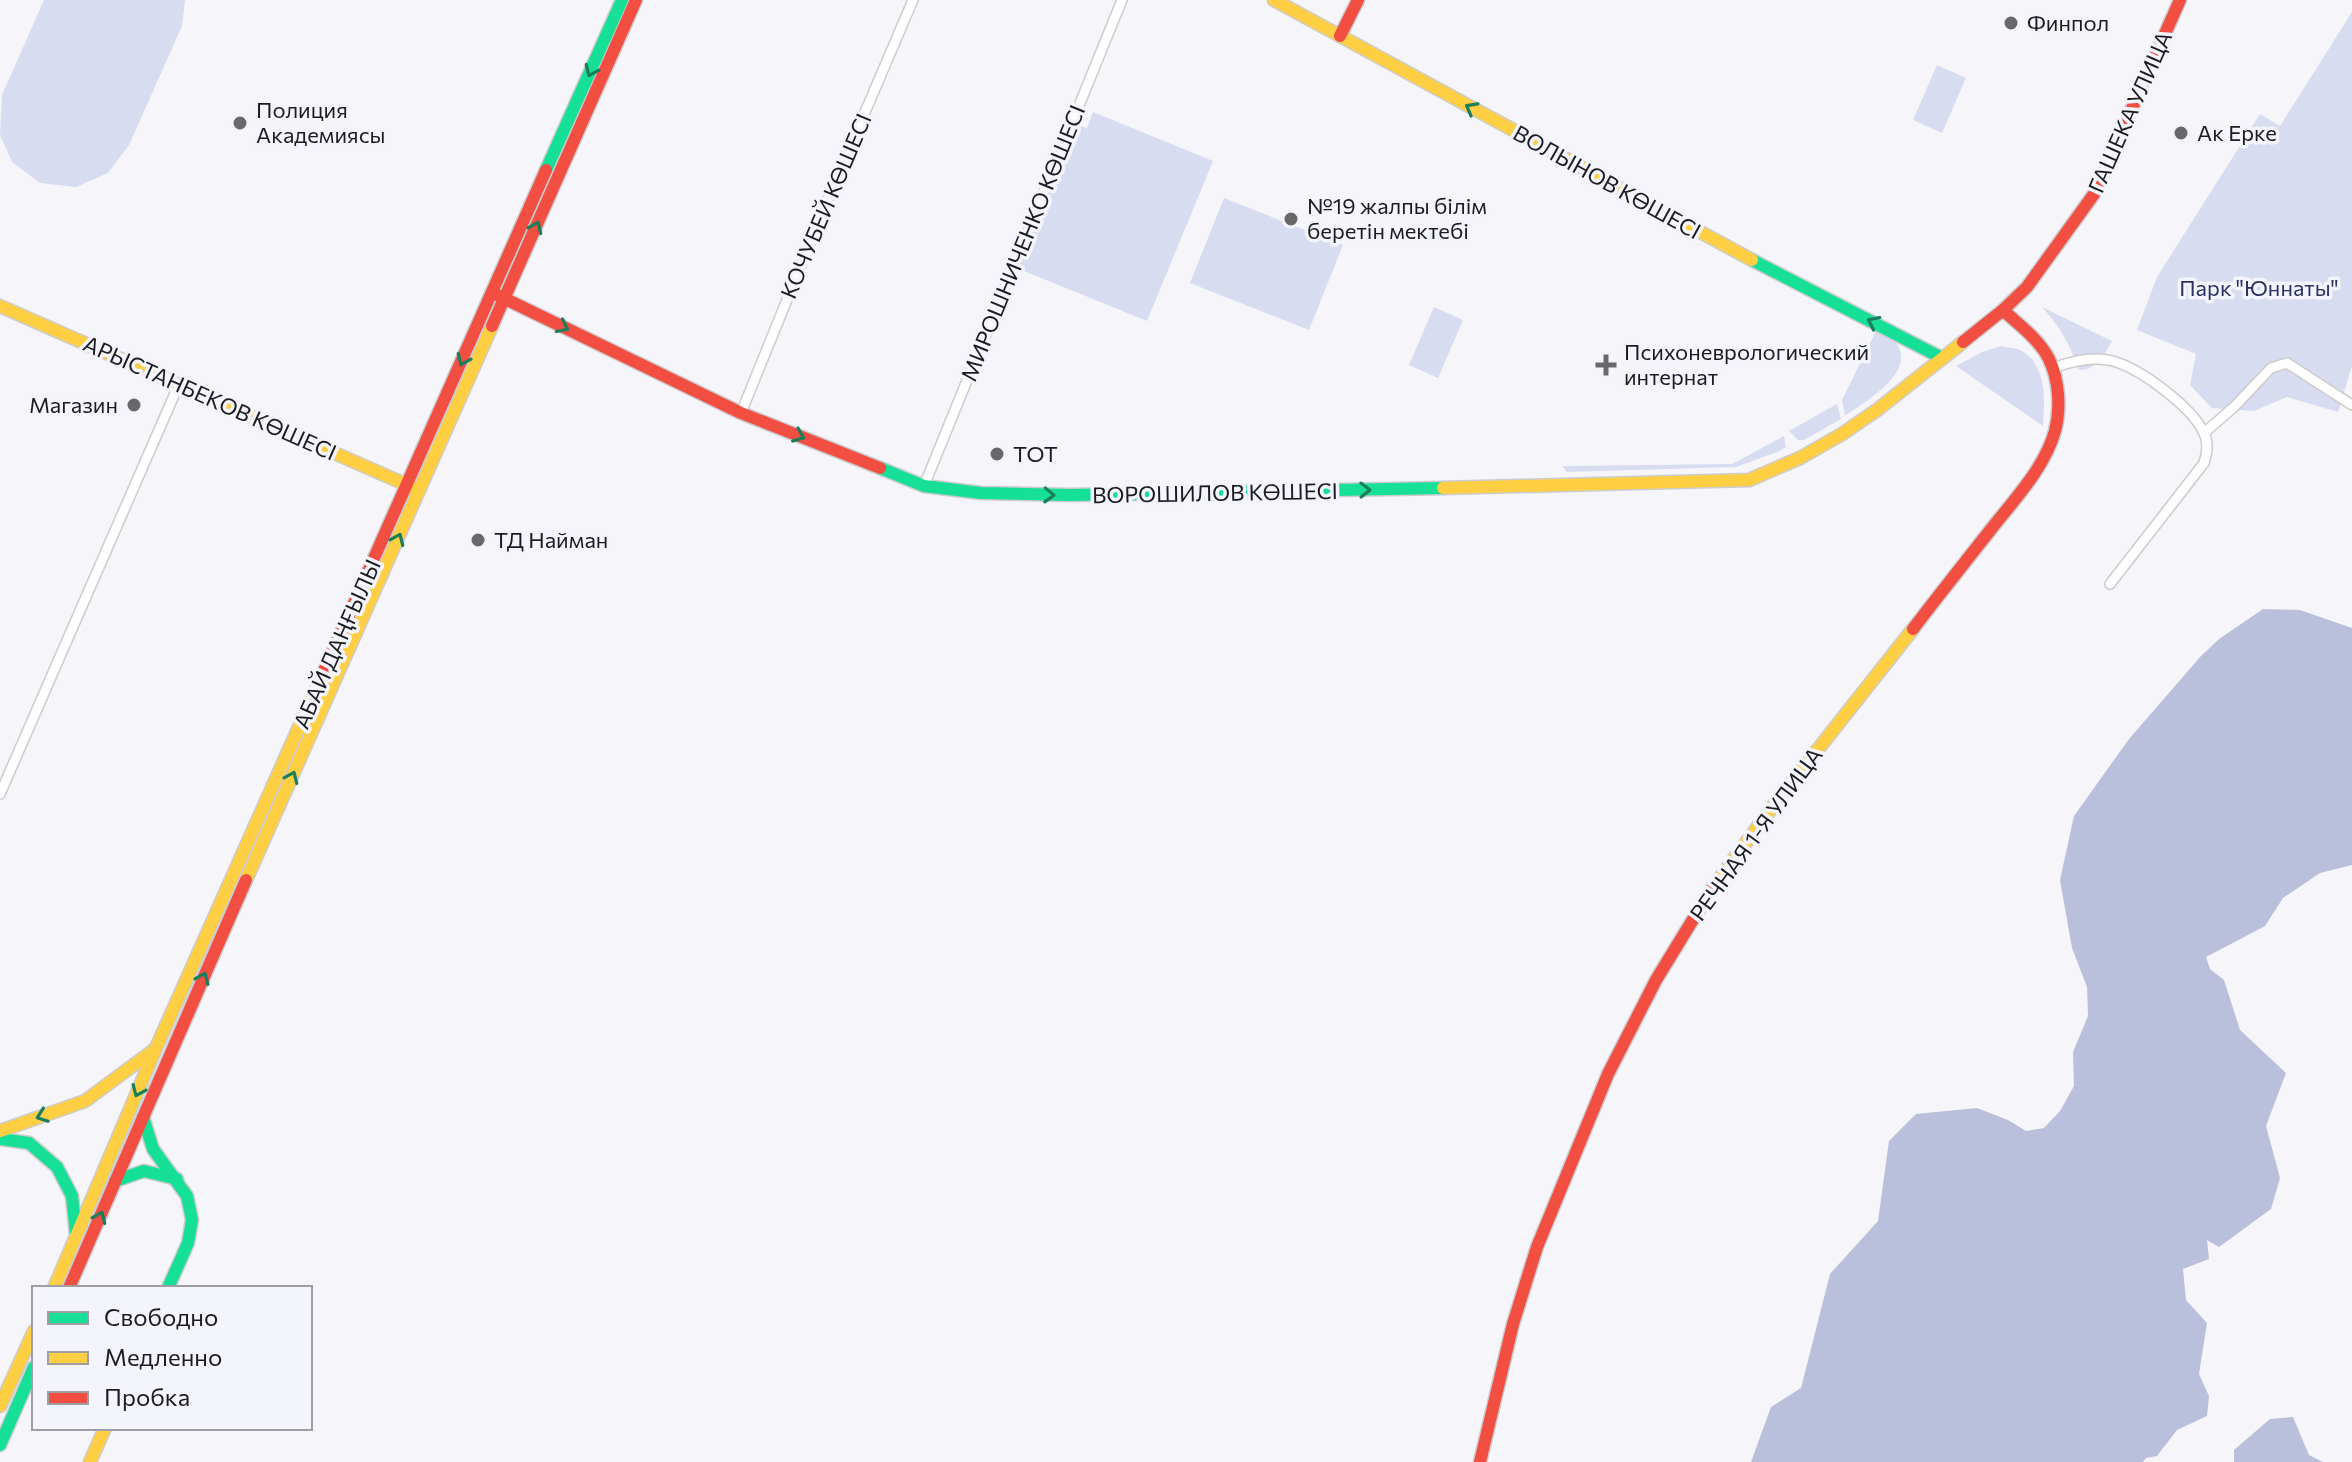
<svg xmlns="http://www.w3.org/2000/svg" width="2352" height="1462" font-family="Commissioner,sans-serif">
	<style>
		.green { fill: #d8dcf1 }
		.water { fill: #babfdc }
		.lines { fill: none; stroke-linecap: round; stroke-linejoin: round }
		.street-casing { stroke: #cccccf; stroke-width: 12 }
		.fast-casing { stroke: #cccccf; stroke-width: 15 }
		.slow-casing { stroke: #cccccf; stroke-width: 15 }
		.jam-casing { stroke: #cccccf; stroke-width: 15 }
		.street { stroke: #fefefe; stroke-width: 9 }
		.fast { stroke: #16e098; stroke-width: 12 }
		.slow { stroke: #ffcf43; stroke-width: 12 }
		.jam { stroke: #f24e42; stroke-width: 12 }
		.oneway { stroke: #197e5b }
		.poi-dot { fill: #68686b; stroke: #f4f5fc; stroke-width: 3 }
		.labels { text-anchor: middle; stroke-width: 7; stroke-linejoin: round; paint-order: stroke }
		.poi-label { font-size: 22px; fill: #1c1c1e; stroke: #f4f5fc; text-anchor: start }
		.street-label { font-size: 22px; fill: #1c1c1e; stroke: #f4f5fc }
		.park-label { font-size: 22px; fill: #2d3063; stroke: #f4f5fc }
	</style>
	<rect width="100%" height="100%" fill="#f6f6fa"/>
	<g class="green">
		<path d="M 44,0 L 185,0 L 182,26 L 129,145 L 108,173 L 76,187 L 40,183 L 12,162 L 0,135 L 2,95 Z"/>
		<path d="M 2352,12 L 2352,366 L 2338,412 L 2287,397 L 2254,411 L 2212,408 L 2190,385 L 2196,354 L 2137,330 L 2157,277 L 2260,114 L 2280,126 Z"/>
		<path d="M 1937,65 L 1966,78 L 1942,133 L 1913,120 Z"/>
		<path d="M 1093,112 L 1213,161 L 1147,321 L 1019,269 L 1078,125 L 1087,128 Z"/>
		<path d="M 1224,198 L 1343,245 L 1309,330 L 1190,283 Z"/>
		<path d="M 1434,307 L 1463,320 L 1438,378 L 1409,365 Z"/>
		<path d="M 2042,307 L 2112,341 C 2105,354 2096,371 2079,370 C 2069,343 2061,328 2042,307 Z"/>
		<path d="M 1877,329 C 1882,332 1889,335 1893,339 C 1922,370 1866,401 1845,416 L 1842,400 Z"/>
		<path d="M 2001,346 C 2006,347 2015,348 2020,350 C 2047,363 2045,401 2043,426 L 1956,366 L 1982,352 Z"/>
		<path d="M 1837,404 L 1841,419 L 1804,440 L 1798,440 L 1789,431 Z"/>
		<path d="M 1784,436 L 1786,447 L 1780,451 L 1736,467 L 1567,472 L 1562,466 L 1732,464 Z"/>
	</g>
	<g class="water">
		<path d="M 2263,609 L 2300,610 L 2352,628 L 2352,865 L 2320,873 L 2283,898 L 2265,926 L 2206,957 L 2210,969 L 2224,980 L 2240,1030 L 2286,1073 L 2266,1126 L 2280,1178 L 2271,1209 L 2219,1247 L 2207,1240 L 2209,1259 L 2183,1269 L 2186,1300 L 2207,1323 L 2199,1374 L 2209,1396 L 2207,1416 L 2177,1430 L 2157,1456 L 2146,1458 L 2143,1462 L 1751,1462 L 1771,1407 L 1801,1388 L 1830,1274 L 1878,1221 L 1889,1141 L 1916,1114 L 1977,1108 L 2008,1120 L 2026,1131 L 2044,1128 L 2060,1111 L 2074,1086 L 2073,1052 L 2088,1016 L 2087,987 L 2072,948 L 2060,880 L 2074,816 L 2129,739 L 2201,656 L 2219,639 Z"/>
		<path d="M 2293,1417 L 2309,1455 L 2323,1462 L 2234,1462 L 2234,1450 L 2270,1419 Z"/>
	</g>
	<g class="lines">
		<defs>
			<g id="street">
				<path d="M 2053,368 C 2072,361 2093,356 2113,361 C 2141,369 2192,407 2204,433 C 2209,443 2207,453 2204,463 L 2110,584"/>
				<path d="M 741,413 L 830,194 L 913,0"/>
				<path d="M 2204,433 L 2234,407 L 2271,368 L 2287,363 L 2352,405"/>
				<path d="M 924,486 L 1122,0"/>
				<path d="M 0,794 L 179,384"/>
			</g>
			<g id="fast">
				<path d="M 546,170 L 622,0"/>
				<path d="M 1752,260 L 1942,358"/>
				<path d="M 880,468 L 924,486 L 981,493 L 1070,495 L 1443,488"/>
				<path d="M 143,1117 L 153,1149 L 187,1196 L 192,1220 L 188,1243 L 168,1288"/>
				<path d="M 0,1139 L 29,1143 L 57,1167 L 72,1196 L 76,1234"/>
				<path d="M 115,1181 L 144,1171 L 177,1179"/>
				<path d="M 0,1445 L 34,1367"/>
			</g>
			<g id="slow">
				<path d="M 1274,0 L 1752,260"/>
				<path d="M 0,306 L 414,488"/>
				<path d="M 1443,488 L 1749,480 L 1800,458 L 1842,434 L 1877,410 L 1963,342"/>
				<path d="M 246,880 L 492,326"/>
				<path d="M 1711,890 L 1774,805 L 1913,629"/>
				<path d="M 0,1131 L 85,1101 L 154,1050"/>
				<path d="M 54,1288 L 156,1048 L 324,671"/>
				<path d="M 0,1406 L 34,1331"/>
				<path d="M 90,1462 L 105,1428"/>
			</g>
			<g id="jam">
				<path d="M 1340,36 L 1358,0"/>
				<path d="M 493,293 L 741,413 L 880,468"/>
				<path d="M 492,326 L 636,0"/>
				<path d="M 1963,342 L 2003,310 L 2027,287 L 2094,194 L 2180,0"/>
				<path d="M 1913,629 C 1939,595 1966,561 1992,528 C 2015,499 2045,467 2055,431 C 2061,408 2059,380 2049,359 C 2039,339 2019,325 2003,310"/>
				<path d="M 324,671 L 546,170"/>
				<path d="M 69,1288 L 246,880"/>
				<path d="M 1480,1462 L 1513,1324 L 1537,1247 L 1608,1074 L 1656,980 L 1711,890"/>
			</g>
		</defs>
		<use href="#street" class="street-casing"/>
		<use href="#fast" class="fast-casing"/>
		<use href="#slow" class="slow-casing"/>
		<use href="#jam" class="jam-casing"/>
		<use href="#street" class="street"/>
		<use href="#fast" class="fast"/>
		<use href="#slow" class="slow"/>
		<use href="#jam" class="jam"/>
	</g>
	<defs><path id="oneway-chevron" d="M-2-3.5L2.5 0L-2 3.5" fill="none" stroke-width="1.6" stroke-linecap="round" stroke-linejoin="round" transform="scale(2)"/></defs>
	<g class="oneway">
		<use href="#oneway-chevron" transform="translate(591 71) rotate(114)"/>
		<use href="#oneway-chevron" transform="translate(1471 108) rotate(-151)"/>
		<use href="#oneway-chevron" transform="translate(536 227) rotate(-66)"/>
		<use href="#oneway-chevron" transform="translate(1873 322) rotate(-154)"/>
		<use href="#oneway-chevron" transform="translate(563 327) rotate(26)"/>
		<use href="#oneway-chevron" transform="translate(463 360) rotate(114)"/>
		<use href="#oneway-chevron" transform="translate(799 436) rotate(22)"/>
		<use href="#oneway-chevron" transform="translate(1365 490) rotate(-1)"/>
		<use href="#oneway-chevron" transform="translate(1049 495) rotate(2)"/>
		<use href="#oneway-chevron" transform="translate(398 539) rotate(-66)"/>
		<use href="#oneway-chevron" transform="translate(292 777) rotate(-66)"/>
		<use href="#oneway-chevron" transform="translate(203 978) rotate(-67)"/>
		<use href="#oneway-chevron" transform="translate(138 1091) rotate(113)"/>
		<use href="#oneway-chevron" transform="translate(42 1116) rotate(160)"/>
		<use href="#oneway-chevron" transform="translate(100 1217) rotate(-66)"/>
	</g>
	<g class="poi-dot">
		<circle cx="2011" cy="23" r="8"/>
		<circle cx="240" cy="123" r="8"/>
		<circle cx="2181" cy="133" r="8"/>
		<circle cx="1291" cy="219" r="8"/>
		<path d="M1602 353h8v8h8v8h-8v8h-8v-8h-8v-8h8z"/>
		<circle cx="134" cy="405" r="8"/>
		<circle cx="997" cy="454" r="8"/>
		<circle cx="478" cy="540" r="8"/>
	</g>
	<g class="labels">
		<g class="poi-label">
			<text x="2027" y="31">Финпол</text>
			<text x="256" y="118">Полиция<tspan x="256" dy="25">Академиясы</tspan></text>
			<text x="2197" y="141">Ак Ерке</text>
			<text x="1307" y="214">№19 жалпы білім<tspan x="1307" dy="25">беретін мектебі</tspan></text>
			<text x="1624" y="360">Психоневрологический<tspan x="1624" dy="25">интернат</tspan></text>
			<text x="118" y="413" text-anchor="end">Магазин</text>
			<text x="1013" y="462">ТОТ</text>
			<text x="494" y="548">ТД Найман</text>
		</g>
		<g class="street-label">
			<text transform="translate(2130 112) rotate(-66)" y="8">ГАШЕКА УЛИЦА</text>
			<text transform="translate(1607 182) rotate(29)" y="8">ВОЛЫНОВ КӨШЕСІ</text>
			<text transform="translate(826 206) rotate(-67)" y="8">КОЧУБЕЙ КӨШЕСІ</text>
			<text transform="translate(1023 243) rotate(-68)" y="8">МИРОШНИЧЕНКО КӨШЕСІ</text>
			<text transform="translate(210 398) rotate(24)" y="8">АРЫСТАНБЕКОВ КӨШЕСІ</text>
			<text transform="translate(1215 493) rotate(-1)" y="8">ВОРОШИЛОВ КӨШЕСІ</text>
			<text transform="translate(337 644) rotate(-66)" y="8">АБАЙ ДАҢҒЫЛЫ</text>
			<text transform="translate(1756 834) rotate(-54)" y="8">РЕЧНАЯ 1-Я УЛИЦА</text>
		</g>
		<g class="park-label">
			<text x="2259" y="296">Парк "Юннаты"</text>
		</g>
	</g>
	<rect x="32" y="1286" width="280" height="144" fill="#f4f5fc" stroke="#9e9ea3" stroke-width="2"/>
	<rect x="48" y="1312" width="40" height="12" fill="#16e098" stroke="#9e9ea3" stroke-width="2"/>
	<text x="104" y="1326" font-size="24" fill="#1c1c1e">Свободно</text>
	<rect x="48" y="1352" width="40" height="12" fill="#ffcf43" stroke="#9e9ea3" stroke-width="2"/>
	<text x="104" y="1366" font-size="24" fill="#1c1c1e">Медленно</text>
	<rect x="48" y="1392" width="40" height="12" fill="#f24e42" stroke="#9e9ea3" stroke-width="2"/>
	<text x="104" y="1406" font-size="24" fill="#1c1c1e">Пробка</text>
</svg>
